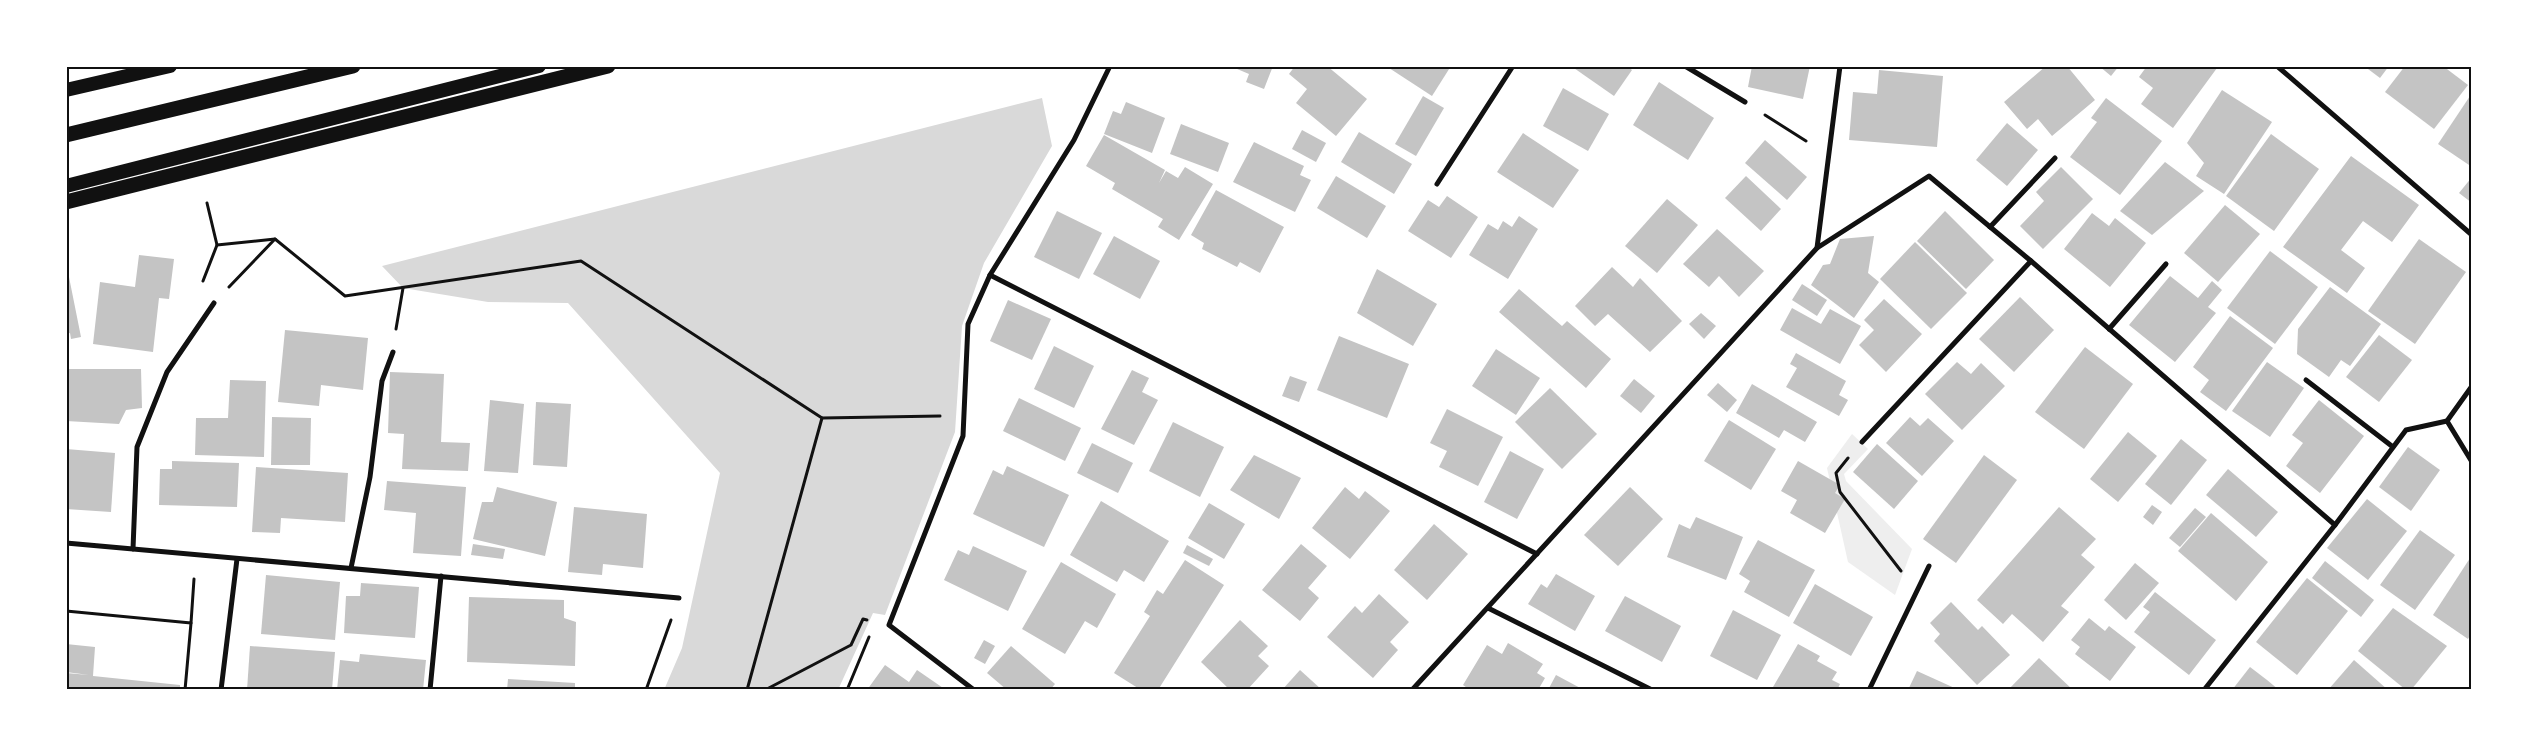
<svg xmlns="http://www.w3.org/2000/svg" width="2538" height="756" font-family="'Alegreya Sans',sans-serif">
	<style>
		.green { fill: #eee }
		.water { fill: #d9d9d9 }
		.building { fill: #c4c4c4 }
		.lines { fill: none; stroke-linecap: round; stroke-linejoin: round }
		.path { stroke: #111; stroke-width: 3 }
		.minor { stroke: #111; stroke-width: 5 }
		.trunk { stroke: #111; stroke-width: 14 }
		.motorway { stroke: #111; stroke-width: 15 }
		.neatline { fill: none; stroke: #111; stroke-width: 2 }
	</style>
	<rect width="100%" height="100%" fill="#fff"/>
	<path class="green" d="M 1852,434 L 1868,449 L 1844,474 L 1846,481 L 1912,549 L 1895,595 L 1848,562 L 1827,468 Z"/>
	<path class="water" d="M 1042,98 L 1052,146 L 984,263 L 962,326 L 955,432 L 885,615 L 873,613 L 838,690 L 664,690 L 682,648 L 720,473 L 568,303 L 488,302 L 403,288 L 382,266 Z"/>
	<g class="building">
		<path d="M 1230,66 L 1273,66 L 1264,89 L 1246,82 L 1249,74 Z"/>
		<path d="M 1295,66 L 1327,66 L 1367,99 L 1336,136 L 1296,103 L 1307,89 L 1289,74 Z"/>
		<path d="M 1386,66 L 1451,66 L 1432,96 Z"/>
		<path d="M 1571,66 L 1626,66 L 1632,70 L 1614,96 Z"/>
		<path d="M 1752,66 L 1810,66 L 1803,99 L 1748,87 Z"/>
		<path d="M 2046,66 L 2067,66 L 2095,100 L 2052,136 L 2038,119 L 2027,129 L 2004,102 Z"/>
		<path d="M 2099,66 L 2119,66 L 2111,76 Z"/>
		<path d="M 2147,66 L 2215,66 L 2217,68 L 2173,128 L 2141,104 L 2153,88 L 2139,77 Z"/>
		<path d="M 2364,66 L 2389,66 L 2380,78 Z"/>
		<path d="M 2405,66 L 2443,66 L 2468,85 L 2434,129 L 2385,92 Z"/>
		<path d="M 1879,70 L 1943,76 L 1937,147 L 1849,140 L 1853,92 L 1877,94 Z"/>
		<path d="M 1659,82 L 1714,118 L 1688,160 L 1633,125 Z"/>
		<path d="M 1563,88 L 1609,114 L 1588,151 L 1543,126 Z"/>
		<path d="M 2222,90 L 2272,122 L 2224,194 L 2196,176 L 2204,163 L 2187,143 Z"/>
		<path d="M 2472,93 L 2472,167 L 2438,144 Z"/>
		<path d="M 1423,96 L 1444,108 L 1416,156 L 1395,144 Z"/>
		<path d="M 2106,98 L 2162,141 L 2120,195 L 2070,157 L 2097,122 L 2091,118 Z"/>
		<path d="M 1126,102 L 1165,118 L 1152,153 L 1104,134 L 1113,111 L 1121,114 Z"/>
		<path d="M 2007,123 L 2038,150 L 2007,186 L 1976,160 Z"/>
		<path d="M 1181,124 L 1229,143 L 1218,172 L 1170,154 Z"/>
		<path d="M 1302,130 L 1326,143 L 1316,162 L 1292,149 Z"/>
		<path d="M 1359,132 L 1412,164 L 1394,194 L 1341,162 Z"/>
		<path d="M 1523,133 L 1579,170 L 1553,208 L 1497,172 Z"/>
		<path d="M 2271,134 L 2319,169 L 2274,231 L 2226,196 Z"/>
		<path d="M 1104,135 L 1165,170 L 1159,183 L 1166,171 L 1178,178 L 1185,167 L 1213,184 L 1179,240 L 1158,227 L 1163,219 L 1112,189 L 1115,183 L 1086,166 Z"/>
		<path d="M 1765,140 L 1807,177 L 1787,200 L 1745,163 Z"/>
		<path d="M 1254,142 L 1304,166 L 1300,175 L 1311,180 L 1295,212 L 1233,182 Z"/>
		<path d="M 2351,156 L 2419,205 L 2392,242 L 2363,221 L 2341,250 L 2365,268 L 2347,293 L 2283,247 Z"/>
		<path d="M 2165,162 L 2204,191 L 2152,235 L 2120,211 Z"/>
		<path d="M 2061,167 L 2093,199 L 2043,249 L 2020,226 L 2044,201 L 2036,192 Z"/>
		<path d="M 1336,176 L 1386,206 L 1367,238 L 1317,208 Z"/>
		<path d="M 1746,176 L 1781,209 L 1761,231 L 1725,198 Z"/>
		<path d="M 2472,177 L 2472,203 L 2459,193 Z"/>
		<path d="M 1216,190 L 1284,227 L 1260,273 L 1240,262 L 1237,267 L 1202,249 L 1204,243 L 1191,235 Z"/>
		<path d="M 1447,196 L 1478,217 L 1451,258 L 1408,231 L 1428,200 L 1439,207 Z"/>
		<path d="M 1667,199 L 1698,225 L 1657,273 L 1625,246 Z"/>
		<path d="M 2225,205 L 2260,234 L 2218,282 L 2184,253 Z"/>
		<path d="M 1057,211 L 1102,233 L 1079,279 L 1034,257 Z"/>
		<path d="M 1945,211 L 1994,260 L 1966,289 L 1917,241 Z"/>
		<path d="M 2092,213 L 2109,226 L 2115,218 L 2146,243 L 2110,287 L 2064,249 Z"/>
		<path d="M 1519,216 L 1538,229 L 1508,279 L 1469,255 L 1488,224 L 1498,230 L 1503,221 L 1512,227 Z"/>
		<path d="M 1717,229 L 1764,271 L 1739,297 L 1719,276 L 1709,287 L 1683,264 Z"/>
		<path d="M 1114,236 L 1160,261 L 1140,299 L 1093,274 Z"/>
		<path d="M 1874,236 L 1868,273 L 1879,282 L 1854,318 L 1811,285 L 1823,265 L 1830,264 L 1840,239 Z"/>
		<path d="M 2419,239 L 2466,272 L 2415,344 L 2368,311 Z"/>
		<path d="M 1915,242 L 1967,293 L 1931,329 L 1880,279 Z"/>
		<path d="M 2270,251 L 2318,287 L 2275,344 L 2227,308 Z"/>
		<path d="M 139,255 L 174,259 L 169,299 L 159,298 L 153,352 L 93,344 L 100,282 L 135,287 Z"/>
		<path d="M 1612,267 L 1633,287 L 1640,278 L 1682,321 L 1650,352 L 1608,314 L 1595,326 L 1575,306 Z"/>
		<path d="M 1377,269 L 1437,304 L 1413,346 L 1357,313 Z"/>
		<path d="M 2170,276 L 2198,298 L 2212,281 L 2222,290 L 2208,307 L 2216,313 L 2175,362 L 2129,325 Z"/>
		<path d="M 69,277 L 81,337 L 71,339 L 70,333 L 66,334 L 66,278 Z"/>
		<path d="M 1802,284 L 1827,300 L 1817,316 L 1792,300 Z"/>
		<path d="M 2330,287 L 2381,324 L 2350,366 L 2341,360 L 2329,377 L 2297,354 L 2298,329 Z"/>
		<path d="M 1519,289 L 1562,326 L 1567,321 L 1611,359 L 1586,388 L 1499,312 Z"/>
		<path d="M 2020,297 L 2054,330 L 2014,372 L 1979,339 Z"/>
		<path d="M 1884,299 L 1922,334 L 1886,372 L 1859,345 L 1874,330 L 1864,320 Z"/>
		<path d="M 1008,300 L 1051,319 L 1032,360 L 990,341 Z"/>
		<path d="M 1792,308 L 1821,324 L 1830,309 L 1861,326 L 1840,364 L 1780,330 Z"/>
		<path d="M 1701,313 L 1716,326 L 1704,339 L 1689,324 Z"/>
		<path d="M 2230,316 L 2273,348 L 2226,411 L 2200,392 L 2209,380 L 2193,367 Z"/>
		<path d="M 285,330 L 368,338 L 363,390 L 321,385 L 319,406 L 278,402 Z"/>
		<path d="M 2379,335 L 2412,360 L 2379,402 L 2346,377 Z"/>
		<path d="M 1339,336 L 1409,364 L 1387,418 L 1317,390 Z"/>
		<path d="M 1054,346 L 1094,366 L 1074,408 L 1034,389 Z"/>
		<path d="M 2085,347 L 2133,384 L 2084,449 L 2035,412 Z"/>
		<path d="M 1496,349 L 1540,378 L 1516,415 L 1472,386 Z"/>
		<path d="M 1796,353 L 1846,381 L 1839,395 L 1848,400 L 1839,416 L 1786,387 L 1797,368 L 1790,364 Z"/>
		<path d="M 1957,362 L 1971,374 L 1981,363 L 2005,386 L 1962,430 L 1925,394 Z"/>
		<path d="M 2267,362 L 2304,388 L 2270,437 L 2232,411 Z"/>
		<path d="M 66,369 L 141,369 L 142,408 L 126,410 L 119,424 L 66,421 Z"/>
		<path d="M 1132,370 L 1149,378 L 1142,392 L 1158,400 L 1134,445 L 1101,429 Z"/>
		<path d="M 390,372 L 444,374 L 441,442 L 470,443 L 468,471 L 402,469 L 404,434 L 388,433 Z"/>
		<path d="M 1290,376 L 1307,382 L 1299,402 L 1282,396 Z"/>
		<path d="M 1634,379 L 1655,396 L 1641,413 L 1620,396 Z"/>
		<path d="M 230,380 L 266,381 L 264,457 L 195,455 L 196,418 L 228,418 Z"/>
		<path d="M 1718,383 L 1737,400 L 1727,412 L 1707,395 Z"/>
		<path d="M 1752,384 L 1817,422 L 1805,442 L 1784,430 L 1779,438 L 1736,413 Z"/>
		<path d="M 1550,388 L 1597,434 L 1562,469 L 1515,422 Z"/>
		<path d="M 1019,398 L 1081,428 L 1065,461 L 1003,431 Z"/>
		<path d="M 490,400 L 524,404 L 518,473 L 484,471 Z"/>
		<path d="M 2319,400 L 2364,436 L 2320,493 L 2286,466 L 2303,443 L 2292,435 Z"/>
		<path d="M 536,402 L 571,404 L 567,467 L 533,465 Z"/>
		<path d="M 1447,409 L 1503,437 L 1478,486 L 1439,467 L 1447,451 L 1430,443 Z"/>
		<path d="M 272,417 L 311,418 L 310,465 L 271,465 Z"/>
		<path d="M 1910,417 L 1920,426 L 1928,418 L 1954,441 L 1922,476 L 1886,443 Z"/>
		<path d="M 1729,420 L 1776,449 L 1751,490 L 1704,461 Z"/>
		<path d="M 1173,422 L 1224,447 L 1200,497 L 1149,471 Z"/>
		<path d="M 2128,432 L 2157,456 L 2118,502 L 2090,479 Z"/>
		<path d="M 2181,439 L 2207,460 L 2171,505 L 2145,484 Z"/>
		<path d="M 1092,443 L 1133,463 L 1118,493 L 1077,473 Z"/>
		<path d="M 1877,444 L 1918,481 L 1894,509 L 1853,472 Z"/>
		<path d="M 2408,447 L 2440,470 L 2411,511 L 2379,487 Z"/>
		<path d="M 66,449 L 115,453 L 111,512 L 66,509 Z"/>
		<path d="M 1510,451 L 1544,469 L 1517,519 L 1484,502 Z"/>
		<path d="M 1254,455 L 1301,478 L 1279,519 L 1230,490 Z"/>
		<path d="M 1984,455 L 2017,480 L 1956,563 L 1923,539 Z"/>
		<path d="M 172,461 L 239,463 L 237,507 L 159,505 L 160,469 L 172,469 Z"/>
		<path d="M 1798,461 L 1840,485 L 1835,493 L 1845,499 L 1825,533 L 1790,513 L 1797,500 L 1781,491 Z"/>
		<path d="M 1007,466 L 1069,495 L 1044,547 L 973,514 L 993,470 L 1003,475 Z"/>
		<path d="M 256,467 L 348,473 L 345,522 L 281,518 L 280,533 L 252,532 Z"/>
		<path d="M 2228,469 L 2278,512 L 2256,537 L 2206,495 Z"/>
		<path d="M 387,481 L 466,487 L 461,556 L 413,553 L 416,513 L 384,510 Z"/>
		<path d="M 497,487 L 557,502 L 545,556 L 473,539 L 482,502 L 493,502 Z"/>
		<path d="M 1345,487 L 1359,499 L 1365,491 L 1390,511 L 1350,559 L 1312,528 Z"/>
		<path d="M 1630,487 L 1663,519 L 1618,566 L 1584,535 Z"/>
		<path d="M 2367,499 L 2407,531 L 2368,580 L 2327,548 Z"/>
		<path d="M 1101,501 L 1169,541 L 1144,582 L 1124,570 L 1117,582 L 1070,555 Z"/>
		<path d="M 1209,503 L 1245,524 L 1224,559 L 1188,538 Z"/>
		<path d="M 2152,505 L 2162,512 L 2153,525 L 2143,517 Z"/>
		<path d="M 574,507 L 647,514 L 643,568 L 603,564 L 602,575 L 568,572 Z"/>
		<path d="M 2059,507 L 2096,539 L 2081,555 L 2095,567 L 2061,606 L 2069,612 L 2043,642 L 2012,614 L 2003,624 L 1977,600 Z"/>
		<path d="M 2195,508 L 2206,517 L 2180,547 L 2169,538 Z"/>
		<path d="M 2211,513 L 2268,562 L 2236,601 L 2178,551 Z"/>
		<path d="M 1696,517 L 1743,537 L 1726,580 L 1667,557 L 1679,524 L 1690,529 Z"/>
		<path d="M 1434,524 L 1468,554 L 1427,600 L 1394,570 Z"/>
		<path d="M 2420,530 L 2455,555 L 2415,610 L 2380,585 Z"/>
		<path d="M 1758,540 L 1815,570 L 1789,617 L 1744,592 L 1750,581 L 1739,574 Z"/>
		<path d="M 473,544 L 505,549 L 503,559 L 471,555 Z"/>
		<path d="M 1301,544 L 1327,566 L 1308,588 L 1319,598 L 1300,621 L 1262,590 Z"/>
		<path d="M 1187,545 L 1213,559 L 1209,566 L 1183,553 Z"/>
		<path d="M 973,546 L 1027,571 L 1008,611 L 944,580 L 958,550 L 969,555 Z"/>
		<path d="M 2472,555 L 2472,632 L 2468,639 L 2433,615 Z"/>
		<path d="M 1185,560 L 1224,585 L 1158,690 L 1141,690 L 1114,673 L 1150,616 L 1144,612 L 1157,590 L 1163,594 Z"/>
		<path d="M 2325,561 L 2374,600 L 2361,617 L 2312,578 Z"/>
		<path d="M 1061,562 L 1116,594 L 1097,628 L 1085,621 L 1065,654 L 1022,629 Z"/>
		<path d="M 2135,563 L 2159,583 L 2126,620 L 2104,600 Z"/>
		<path d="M 1556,574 L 1595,596 L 1575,631 L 1528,604 L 1541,584 L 1547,588 Z"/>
		<path d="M 266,575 L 340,582 L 335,640 L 261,634 Z"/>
		<path d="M 2307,578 L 2348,611 L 2297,675 L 2256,642 Z"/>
		<path d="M 361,583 L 419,587 L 415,638 L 344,633 L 346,596 L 360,596 Z"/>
		<path d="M 1815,584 L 1873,617 L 1851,656 L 1793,623 Z"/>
		<path d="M 2155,592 L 2216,640 L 2189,675 L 2134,632 L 2150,612 L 2143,607 Z"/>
		<path d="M 1379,594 L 1409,622 L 1390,642 L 1398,650 L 1373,678 L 1327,637 L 1355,606 L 1362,613 Z"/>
		<path d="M 1625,596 L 1681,626 L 1662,662 L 1605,631 Z"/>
		<path d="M 469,597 L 564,600 L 564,618 L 576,622 L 575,666 L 467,662 Z"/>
		<path d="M 1951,602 L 1978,630 L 1982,626 L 2010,655 L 1977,685 L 1934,641 L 1940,634 L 1930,623 Z"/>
		<path d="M 2393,608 L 2447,646 L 2411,690 L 2406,690 L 2358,651 Z"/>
		<path d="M 1733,610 L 1781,635 L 1757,680 L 1710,656 Z"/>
		<path d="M 2089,618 L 2105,631 L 2109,626 L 2136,647 L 2110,681 L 2075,654 L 2080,647 L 2071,640 Z"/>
		<path d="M 1240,620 L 1268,646 L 1258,656 L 1269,666 L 1247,690 L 1230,690 L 1201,662 Z"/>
		<path d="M 984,640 L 995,646 L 985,664 L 974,658 Z"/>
		<path d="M 1508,643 L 1543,664 L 1537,673 L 1545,678 L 1538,690 L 1470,690 L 1463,685 L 1487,645 L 1502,654 Z"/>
		<path d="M 66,644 L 95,647 L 93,676 L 180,685 L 180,690 L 66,690 L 66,673 L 89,675 L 66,672 Z"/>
		<path d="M 1798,644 L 1820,656 L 1817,661 L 1837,672 L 1832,680 L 1840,684 L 1837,690 L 1779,690 L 1773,687 Z"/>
		<path d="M 250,646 L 335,652 L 332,690 L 247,690 Z"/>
		<path d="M 1011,646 L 1055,684 L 1050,690 L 1007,690 L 987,673 Z"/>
		<path d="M 360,654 L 426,660 L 423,690 L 337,690 L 340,660 L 359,662 Z"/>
		<path d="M 2039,658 L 2073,690 L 2008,690 Z"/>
		<path d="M 2354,660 L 2388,690 L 2328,690 Z"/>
		<path d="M 885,665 L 909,682 L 917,670 L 946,690 L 867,690 Z"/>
		<path d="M 2250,667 L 2267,680 L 2279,690 L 2232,690 Z"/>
		<path d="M 1300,670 L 1322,690 L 1282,690 Z"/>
		<path d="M 1917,671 L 1959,690 L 1908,690 Z"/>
		<path d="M 1556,675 L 1584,690 L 1548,690 Z"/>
		<path d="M 508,679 L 575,683 L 575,690 L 507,690 Z"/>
	</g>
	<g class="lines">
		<g class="path">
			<path d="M 1765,115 L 1806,141"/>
			<path d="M 217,245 L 275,239 L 345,296 L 581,261 L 822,418 L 747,690"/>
			<path d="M 203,281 L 217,245 L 207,203"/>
			<path d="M 229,287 L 275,239"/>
			<path d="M 396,329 L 403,288"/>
			<path d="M 822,418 L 940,416"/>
			<path d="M 1848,458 L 1836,473 L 1840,492 L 1901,571"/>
			<path d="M 66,611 L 191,623 L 194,579"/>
			<path d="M 185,690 L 191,623"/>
			<path d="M 646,690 L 671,620"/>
			<path d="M 765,690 L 851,645 L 863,619 L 867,620"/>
			<path d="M 847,690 L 869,637"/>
		</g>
		<g class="minor">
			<path d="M 1110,66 L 1074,140 L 990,275 L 1537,554"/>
			<path d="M 1685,66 L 1745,102"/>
			<path d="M 1840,66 L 1817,248 L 1929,176 L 2031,261 L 2335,525"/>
			<path d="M 2277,66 L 2472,235"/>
			<path d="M 1437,184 L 1513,66"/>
			<path d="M 1990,227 L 2055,158"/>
			<path d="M 2109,329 L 2166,264"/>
			<path d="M 2306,380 L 2393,447"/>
			<path d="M 2472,386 L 2447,421 L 2472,462"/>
			<path d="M 1862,442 L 2031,261"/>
			<path d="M 66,543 L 679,598"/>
			<path d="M 133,549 L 137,447 L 167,372 L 214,303"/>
			<path d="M 351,568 L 370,477 L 382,381 L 393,352"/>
			<path d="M 1488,608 L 1652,690"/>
			<path d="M 221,690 L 237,559"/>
			<path d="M 430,690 L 441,576"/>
			<path d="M 974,690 L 889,625 L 963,436 L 968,324 L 990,275"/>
			<path d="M 1412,690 L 1817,248"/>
			<path d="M 1869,690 L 1929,566"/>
			<path d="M 2204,690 L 2335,525 L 2406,430 L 2447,421"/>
		</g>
		<g class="trunk">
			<path d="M 66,90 L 170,66"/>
			<path d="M 66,186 L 539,66"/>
		</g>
		<g class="motorway">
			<path d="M 66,135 L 353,66"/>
			<path d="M 66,202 L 608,66"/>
		</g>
	</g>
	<rect width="2538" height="756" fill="none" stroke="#ffffff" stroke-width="135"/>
	<rect x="68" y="68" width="2402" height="620" class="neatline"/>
</svg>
